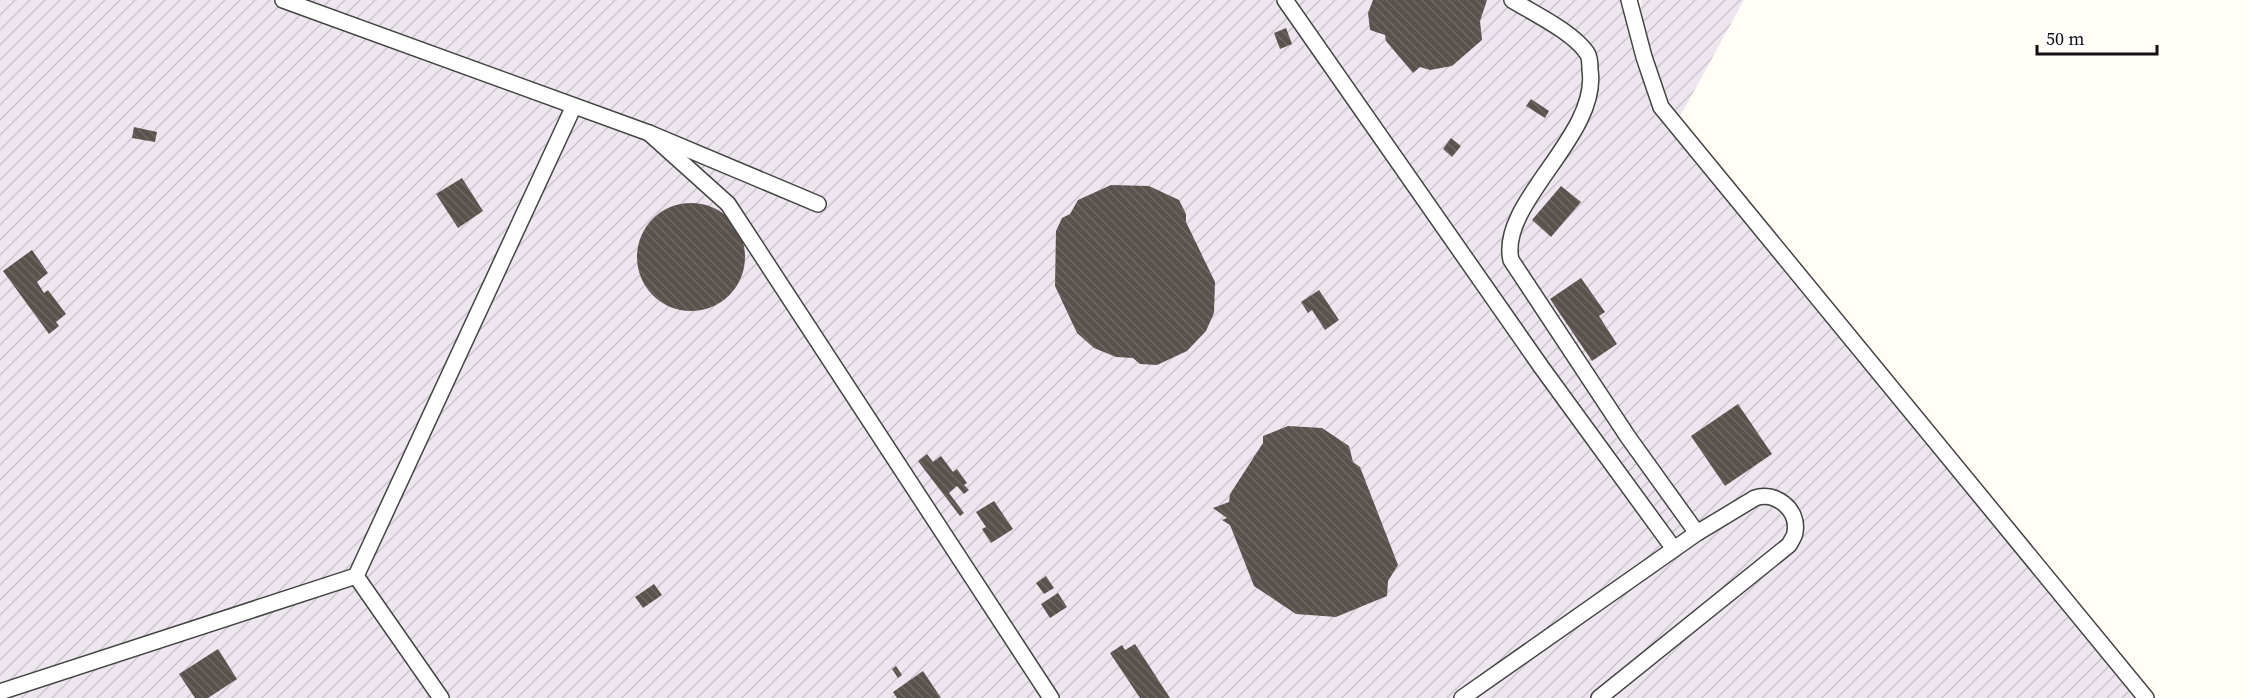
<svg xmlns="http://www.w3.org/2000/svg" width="2247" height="698" font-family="'Source Serif 4',serif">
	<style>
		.industrial { fill: url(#industrial-furrows) }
		.building { fill: url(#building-back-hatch) }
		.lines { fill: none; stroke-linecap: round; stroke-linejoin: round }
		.minor-casing { stroke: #444; stroke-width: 18 }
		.minor { stroke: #fff; stroke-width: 15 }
	</style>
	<defs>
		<pattern id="industrial-furrows" width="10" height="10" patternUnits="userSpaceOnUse" patternTransform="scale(1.5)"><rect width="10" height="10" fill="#eee6ef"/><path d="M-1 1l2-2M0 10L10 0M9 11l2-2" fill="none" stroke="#cbc4cc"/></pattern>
		<pattern id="building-back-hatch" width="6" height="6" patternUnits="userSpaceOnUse" patternTransform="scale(1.5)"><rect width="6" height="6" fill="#5a524d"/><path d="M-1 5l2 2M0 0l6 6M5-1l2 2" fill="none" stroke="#6d6662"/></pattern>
	</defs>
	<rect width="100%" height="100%" fill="#fffdf5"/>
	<g class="industrial">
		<path d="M 0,0 L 1620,0 L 1637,67 L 1656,106 L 2134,698 L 0,698 Z"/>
		<path d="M 1641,0 L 1744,0 L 1677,122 L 1640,24 Z"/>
	</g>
	<g class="building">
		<path d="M 1373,0 L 1487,0 L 1480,21 L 1482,40 L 1452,66 L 1430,70 L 1420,67 L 1413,73 L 1386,41 L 1385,35 L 1370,30 L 1368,13 Z"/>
		<path d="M 1286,28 L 1292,44 L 1280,49 L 1274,33 Z"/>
		<path d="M 1531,99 L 1549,111 L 1545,118 L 1526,106 Z"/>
		<path d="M 134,127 L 157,132 L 155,142 L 132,138 Z"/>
		<path d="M 1451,138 L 1461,146 L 1452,157 L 1443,149 Z"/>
		<path d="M 462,178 L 483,211 L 458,228 L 436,194 Z"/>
		<path d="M 1111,185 L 1149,186 L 1179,200 L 1186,214 L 1186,222 L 1215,282 L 1214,313 L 1206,331 L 1187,351 L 1157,365 L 1140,364 L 1133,358 L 1116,357 L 1094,348 L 1077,333 L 1055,286 L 1056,231 L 1062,218 L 1070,214 L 1078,200 Z"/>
		<path d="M 1561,186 L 1581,202 L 1551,237 L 1532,220 Z"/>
		<circle cx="691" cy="257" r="54"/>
		<path d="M 32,250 L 48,273 L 37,282 L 44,293 L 48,290 L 66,314 L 56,322 L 59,326 L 49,334 L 3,271 Z"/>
		<path d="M 1581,278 L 1605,312 L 1599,316 L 1617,344 L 1592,361 L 1550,299 Z"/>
		<path d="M 1319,290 L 1339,320 L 1325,330 L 1312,310 L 1308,313 L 1301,302 Z"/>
		<path d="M 1738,404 L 1772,454 L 1725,486 L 1691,436 Z"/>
		<path d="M 1288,426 L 1322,428 L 1349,446 L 1353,462 L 1360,467 L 1398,565 L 1388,581 L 1387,596 L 1336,617 L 1296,614 L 1254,586 L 1230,525 L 1222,520 L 1227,518 L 1213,508 L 1229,502 L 1230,494 L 1263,443 L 1263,436 Z"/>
		<path d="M 927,454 L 933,462 L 941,456 L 953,472 L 957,469 L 967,483 L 964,485 L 969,490 L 964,494 L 957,486 L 949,493 L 964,513 L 960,516 L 918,461 Z"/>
		<path d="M 994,501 L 1013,529 L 991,543 L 982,529 L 986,527 L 976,512 Z"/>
		<path d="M 1046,576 L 1054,588 L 1044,594 L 1036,583 Z"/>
		<path d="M 654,584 L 662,595 L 643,608 L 635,597 Z"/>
		<path d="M 1058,593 L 1067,607 L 1050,618 L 1041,604 Z"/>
		<path d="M 1135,644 L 1170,698 L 1140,698 L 1110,653 L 1122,645 L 1125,650 Z"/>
		<path d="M 218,649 L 237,679 L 208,698 L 195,698 L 179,674 Z"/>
		<path d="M 896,666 L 902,675 L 898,678 L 892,669 Z"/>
		<path d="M 923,671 L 941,698 L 897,698 L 893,692 Z"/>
	</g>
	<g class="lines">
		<defs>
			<g id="minor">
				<path d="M 283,0 L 649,133 L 818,204"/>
				<path d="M 1285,0 L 1542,368 L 1674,549"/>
				<path d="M 1512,0 C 1533,13 1573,32 1587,53 C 1590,57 1590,65 1590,70 C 1600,135 1498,203 1511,260 L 1628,437 L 1697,533"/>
				<path d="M 1629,0 L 1644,57 L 1661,107 L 2146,698"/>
				<path d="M 649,133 L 728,204 L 1051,698"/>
				<path d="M 356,576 L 441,698"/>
				<path d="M 0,692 L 356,576 L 573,108"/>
				<path d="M 1462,698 L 1697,533 L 1755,498 C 1775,491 1799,509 1795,532 C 1795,536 1791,541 1789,545 L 1599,698"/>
			</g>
		</defs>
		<use href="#minor" class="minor-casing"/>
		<use href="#minor" class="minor"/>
	</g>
	<path d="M2037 45v9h120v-9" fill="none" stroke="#111111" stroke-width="3"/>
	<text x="2046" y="45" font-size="18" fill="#111111" stroke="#ffffff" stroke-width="4.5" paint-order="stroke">50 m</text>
</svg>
